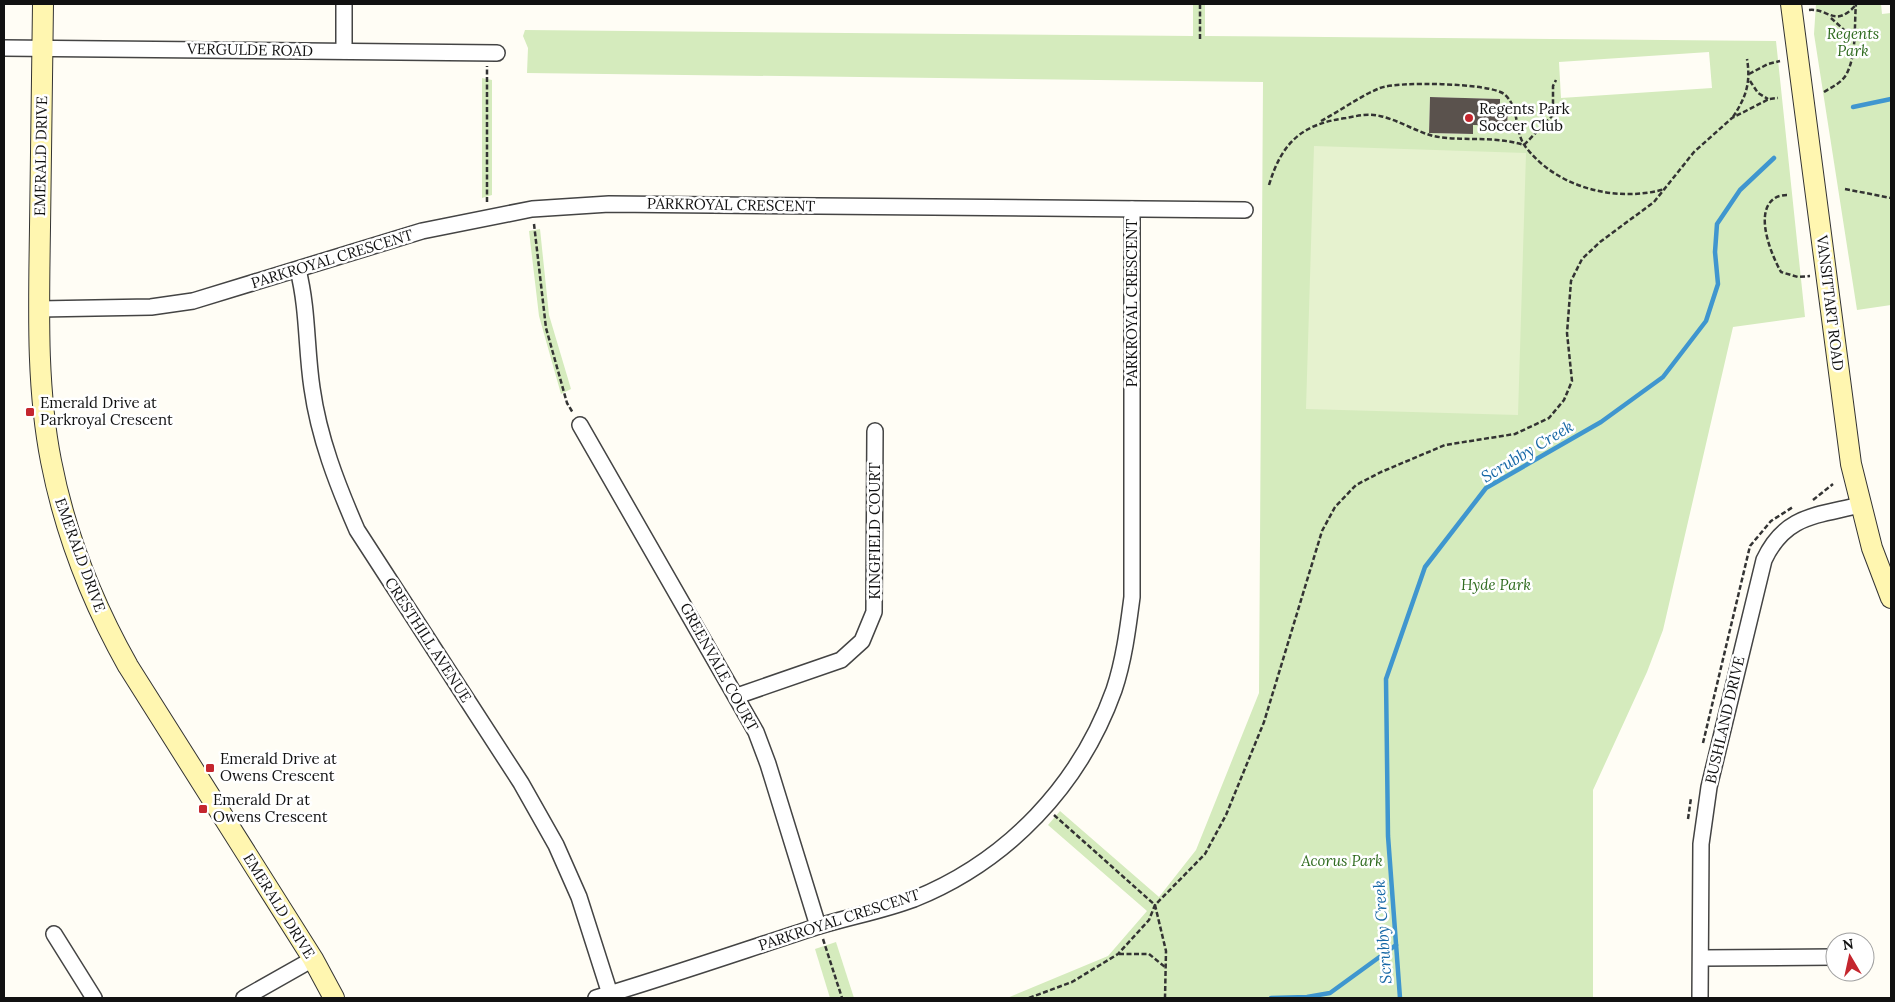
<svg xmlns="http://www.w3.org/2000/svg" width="1895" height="1002" font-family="Lora,serif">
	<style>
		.green { fill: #d5ebbd; fill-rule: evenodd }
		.pitch { fill: #e6f2cf }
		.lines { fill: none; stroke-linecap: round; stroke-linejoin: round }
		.stream { stroke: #3f96cf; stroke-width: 4.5 }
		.building { fill: #5a524d }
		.street-casing { stroke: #444; stroke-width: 18 }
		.secondary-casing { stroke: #333; stroke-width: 22 }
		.path { stroke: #333; stroke-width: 2.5; stroke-dasharray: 5 2.5; stroke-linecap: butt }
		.street { stroke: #fff; stroke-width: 15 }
		.secondary { stroke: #fff6b0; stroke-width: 20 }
		.poi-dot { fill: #c4262e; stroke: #fff; stroke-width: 2 }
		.labels { text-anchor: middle; stroke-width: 5; stroke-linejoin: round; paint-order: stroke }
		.park-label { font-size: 15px; font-style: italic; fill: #2f6b1f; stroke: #fff }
		.street-label { font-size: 15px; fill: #111; stroke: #fff }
		.poi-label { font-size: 15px; fill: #111; stroke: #fff; text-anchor: start }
		.water-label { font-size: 16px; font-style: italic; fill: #1768a6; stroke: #fff }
	</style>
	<rect width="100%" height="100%" fill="#fffdf5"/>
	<g class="green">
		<path d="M 1193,4 L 1205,4 L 1205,36 L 1776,41 L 1805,317 L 1733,327 L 1663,630 L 1647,672 L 1593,790 L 1593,998 L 1007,998 L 1108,956 L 1147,911 L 1048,825 L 1060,811 L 1159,897 L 1196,850 L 1259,693 L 1263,82 L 527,73 L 528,48 L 523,36 L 525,30 L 1193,36 ZM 1709,52 L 1712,88 L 1561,98 L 1559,62 ZM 1430,97 L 1500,99 L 1500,110 L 1508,111 L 1507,126 L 1473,125 L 1473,134 L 1429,133 Z"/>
		<path d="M 1816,4 L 1881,4 L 1882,14 L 1891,13 L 1891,305 L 1857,310 L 1814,34 Z"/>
		<path d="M 482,78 L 492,80 L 492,195 L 482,198 Z"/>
		<path d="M 540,229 L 549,315 L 571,389 L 561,394 L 539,316 L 529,231 Z"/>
		<path d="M 836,942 L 854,998 L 830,998 L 815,949 Z"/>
	</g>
	<path class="pitch" d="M 1314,146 L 1526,153 L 1518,415 L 1306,409 Z"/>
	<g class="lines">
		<g class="stream">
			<path d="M 1853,107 L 1891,99"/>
			<path d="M 1271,998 L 1307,997 L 1330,993 L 1396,945"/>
			<path d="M 1400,998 L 1388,836 L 1386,679 L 1425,567 L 1486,488 L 1601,422 L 1663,377 L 1706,321 L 1718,284 L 1715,252 L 1717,224 L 1740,190 L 1774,158"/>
		</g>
	</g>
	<path class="building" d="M 1430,97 L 1500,99 L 1500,110 L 1508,110 L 1507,126 L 1473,125 L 1473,134 L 1429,133 Z"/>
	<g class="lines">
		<defs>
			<g id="street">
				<path d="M 344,4 L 344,51"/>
				<path d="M 4,48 L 497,53"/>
				<path d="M 298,270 C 308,309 306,348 312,388 C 319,438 337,484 357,530 L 521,783 L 556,845 L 579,897 L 610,994"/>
				<path d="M 39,309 L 151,307 L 193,301 L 422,231 L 532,209 L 609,204 L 1245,210"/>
				<path d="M 580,425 L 756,732 L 768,764 L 818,926"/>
				<path d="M 737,696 L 841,660 L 862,641 L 874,612 L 875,431"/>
				<path d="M 54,934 L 94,998"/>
				<path d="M 1701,958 L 1835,957"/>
				<path d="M 244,998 L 313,959"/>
				<path d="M 596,998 C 670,976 742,951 816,927 C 848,917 882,911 914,899 C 1008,861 1080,785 1114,690 C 1124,660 1128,628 1132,597 L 1132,209"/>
				<path d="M 1700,998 L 1701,844 L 1709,787 L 1764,560 C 1785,515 1816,516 1860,505"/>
			</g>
			<g id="secondary">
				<path d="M 43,4 C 42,78 41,153 40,227 C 39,305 36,384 51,461 C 65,533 92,602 128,666 L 313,959 L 334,998"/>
				<path d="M 1791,4 L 1851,464 L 1872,548 L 1891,598"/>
			</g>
		</defs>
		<use href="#street" class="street-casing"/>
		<use href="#secondary" class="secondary-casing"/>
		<g class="path">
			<path d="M 1200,4 L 1200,41"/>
			<path d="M 1809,10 C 1829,8 1834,28 1855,6"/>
			<path d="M 1831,18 L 1853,38"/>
			<path d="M 1749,74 L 1768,64 L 1780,61"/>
			<path d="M 1750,81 L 1758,93 L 1768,99"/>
			<path d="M 1824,92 C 1832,87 1841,83 1846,75 C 1857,55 1854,26 1856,4"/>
			<path d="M 1733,117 C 1746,97 1751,83 1747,59"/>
			<path d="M 1321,121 C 1340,111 1360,96 1380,88 C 1398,81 1490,83 1504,94 C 1520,107 1514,131 1525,146 C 1556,188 1617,203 1665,189"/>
			<path d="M 1269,185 C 1282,142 1302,124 1346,118 C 1357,116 1369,113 1380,116 C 1398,120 1415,131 1433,136 C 1463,142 1491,135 1524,145 L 1553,115 L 1553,86 L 1556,80"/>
			<path d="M 1845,189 L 1891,198"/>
			<path d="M 1787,195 C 1783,195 1778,196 1775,198 C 1753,212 1772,256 1781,272 L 1798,277 L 1810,276"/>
			<path d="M 487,202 L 487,66"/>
			<path d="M 534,224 L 546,328 L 567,403 L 573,413"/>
			<path d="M 1813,500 L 1833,484"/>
			<path d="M 1703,743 L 1750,546 L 1771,521 L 1793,507"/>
			<path d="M 1054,815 L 1155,905 L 1166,951 L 1165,998"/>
			<path d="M 1688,819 L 1691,798"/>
			<path d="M 823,939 L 842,998"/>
			<path d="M 1119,954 L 1149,954 L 1165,967"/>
			<path d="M 1029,998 L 1072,982 L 1118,954 L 1149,920 L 1155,905 L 1205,854 L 1226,815 L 1264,722 L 1322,531 L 1335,507 L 1356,485 L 1381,472 L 1445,445 L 1515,434 L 1549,418 L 1564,400 L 1572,381 L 1567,333 L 1571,281 L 1582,259 L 1600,242 L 1654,202 L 1694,152 L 1732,118 L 1769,99 L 1778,98"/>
		</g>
		<use href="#street" class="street"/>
		<use href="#secondary" class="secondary"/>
	</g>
	<g class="poi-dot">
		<circle cx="1469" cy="118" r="5"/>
		<rect x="25" y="407" width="10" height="10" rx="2.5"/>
		<rect x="205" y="763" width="10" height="10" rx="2.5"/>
		<rect x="198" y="804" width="10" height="10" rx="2.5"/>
	</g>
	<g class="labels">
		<g class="park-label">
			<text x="1853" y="39">Regents<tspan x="1853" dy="17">Park</tspan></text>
			<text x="1496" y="590">Hyde Park</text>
			<text x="1342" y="866">Acorus Park</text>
		</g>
		<g class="street-label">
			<text transform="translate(250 50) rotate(1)" y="5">VERGULDE ROAD</text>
			<text transform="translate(41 156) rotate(-89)" y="5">EMERALD DRIVE</text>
			<text transform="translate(731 205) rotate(1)" y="5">PARKROYAL CRESCENT</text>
			<text transform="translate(332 259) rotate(-17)" y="5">PARKROYAL CRESCENT</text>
			<text transform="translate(1132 303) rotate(-90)" y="5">PARKROYAL CRESCENT</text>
			<text transform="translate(1830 303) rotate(83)" y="5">VANSITTART ROAD</text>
			<text transform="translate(875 531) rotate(-90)" y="5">KINGFIELD COURT</text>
			<text transform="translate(80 555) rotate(70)" y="5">EMERALD DRIVE</text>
			<text transform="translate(428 640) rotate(57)" y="5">CRESTHILL AVENUE</text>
			<text transform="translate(719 667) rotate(61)" y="5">GREENVALE COURT</text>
			<text transform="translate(1725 720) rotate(-77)" y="5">BUSHLAND DRIVE</text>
			<text transform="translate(279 906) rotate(58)" y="5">EMERALD DRIVE</text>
			<text transform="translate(839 920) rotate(-18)" y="5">PARKROYAL CRESCENT</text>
		</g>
		<g class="poi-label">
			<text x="1479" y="114">Regents Park<tspan x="1479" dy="17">Soccer Club</tspan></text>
			<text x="40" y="408">Emerald Drive at<tspan x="40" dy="17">Parkroyal Crescent</tspan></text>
			<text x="220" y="764">Emerald Drive at<tspan x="220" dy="17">Owens Crescent</tspan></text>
			<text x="213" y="805">Emerald Dr at<tspan x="213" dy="17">Owens Crescent</tspan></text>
		</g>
		<g class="water-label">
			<text transform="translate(1527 451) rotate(-31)" y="6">Scrubby Creek</text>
			<text transform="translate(1382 932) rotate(-94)" y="6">Scrubby Creek</text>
		</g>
	</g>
	<rect width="1895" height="1002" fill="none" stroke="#111111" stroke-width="10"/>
	<g transform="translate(1850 957) rotate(351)"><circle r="24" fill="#ffffff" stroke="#a0a0a0"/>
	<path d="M0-4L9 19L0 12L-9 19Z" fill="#c4262e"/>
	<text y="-8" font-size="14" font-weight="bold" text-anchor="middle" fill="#111111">N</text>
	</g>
</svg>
